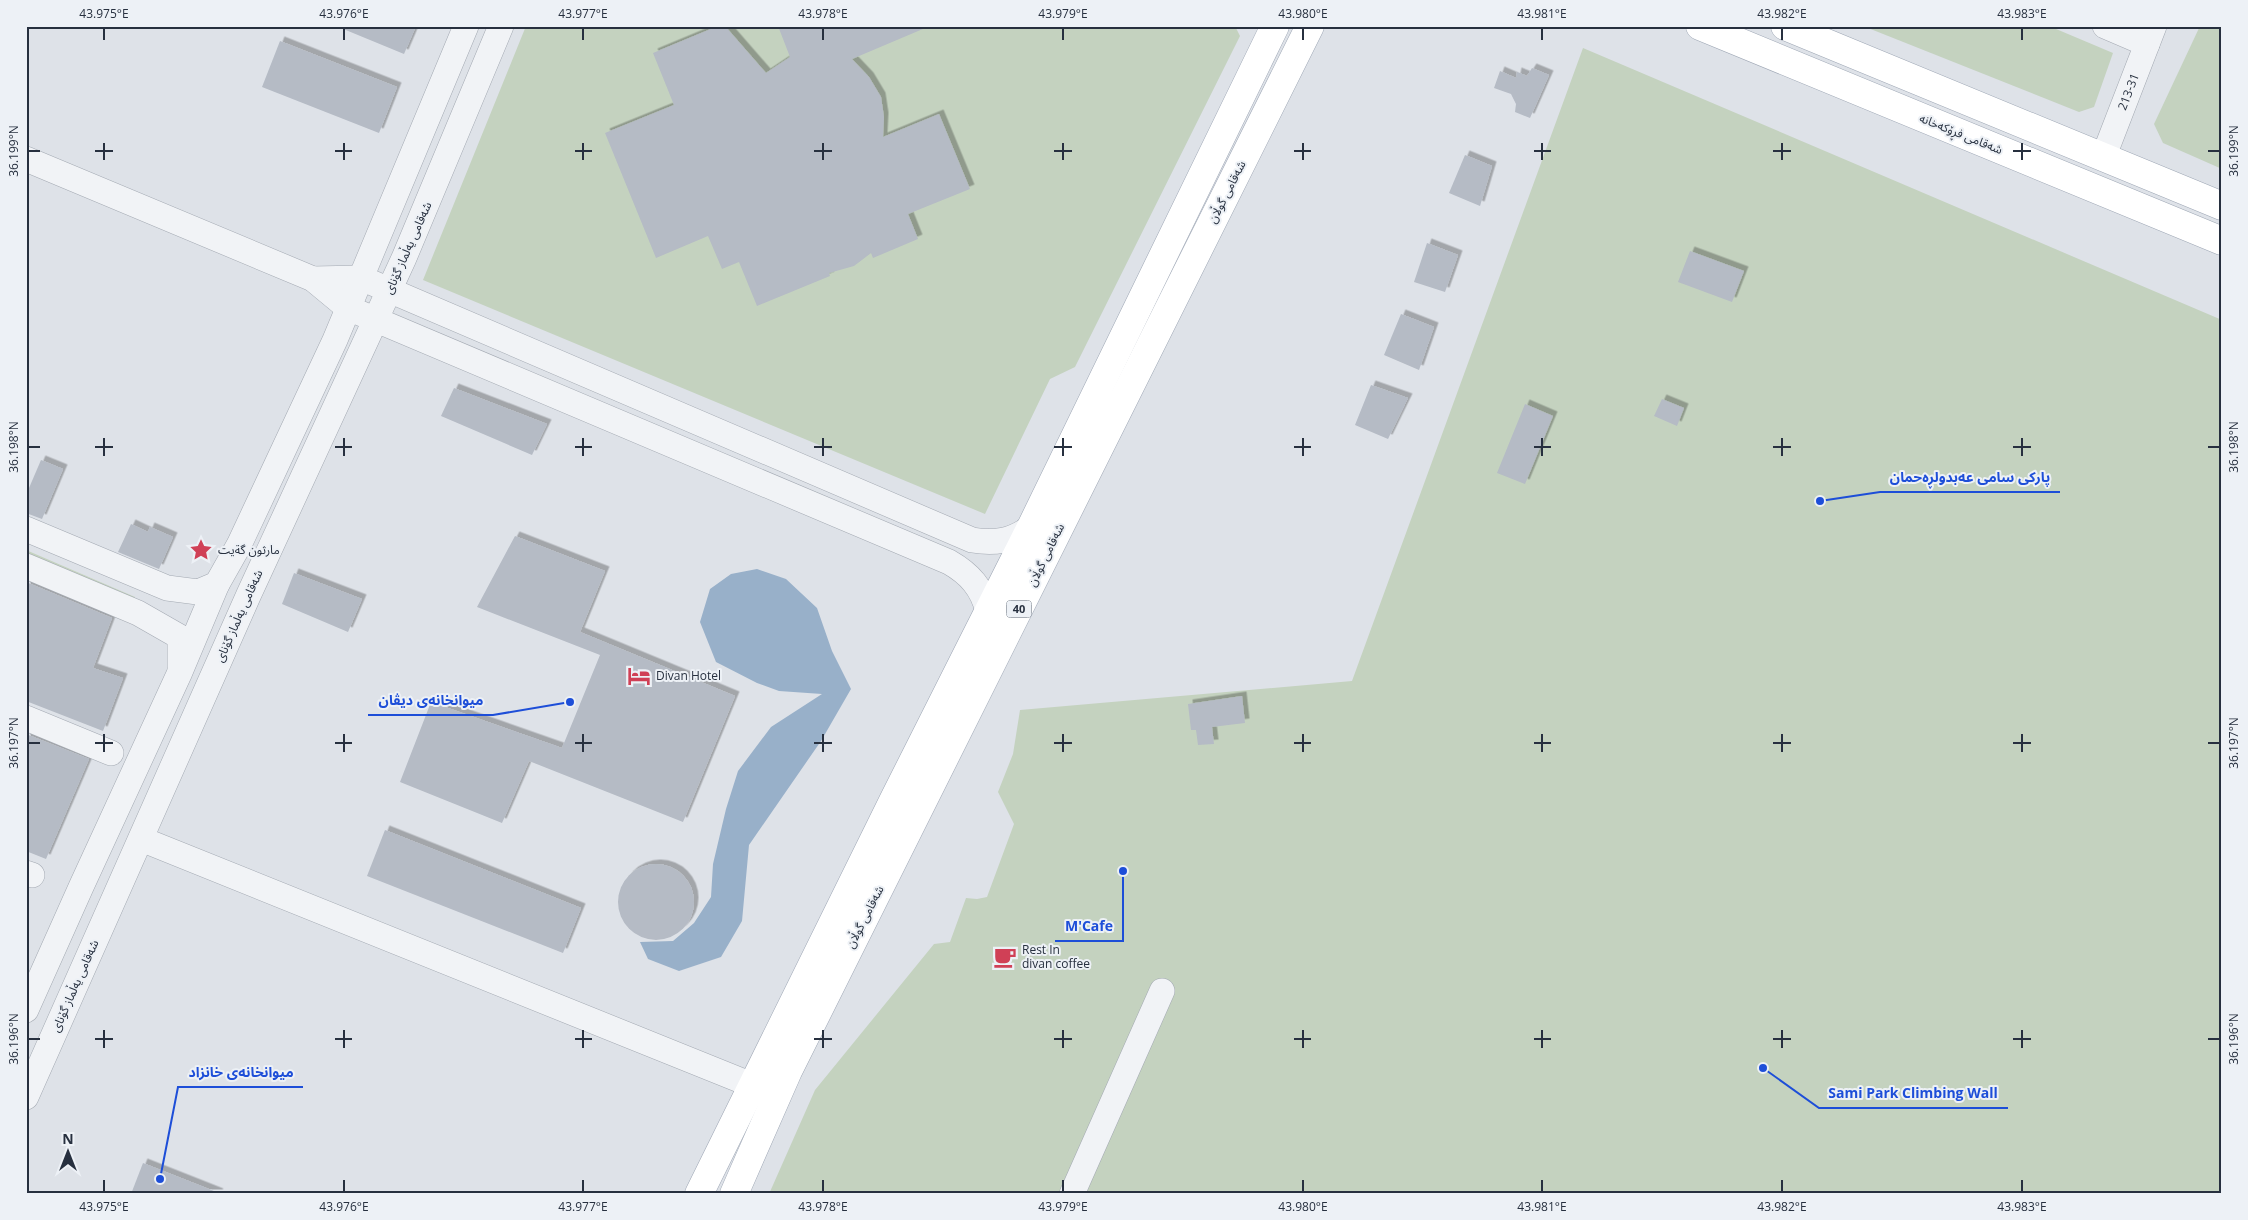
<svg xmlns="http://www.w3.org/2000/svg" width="2248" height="1220" font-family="'Open Sans','Noto Sans Arabic',sans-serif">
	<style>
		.green { fill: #c4d2bf }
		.water { fill: #98b0c9 }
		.building { fill: #b5bbc5; filter: url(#shadow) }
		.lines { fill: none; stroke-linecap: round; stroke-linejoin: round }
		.minor-casing { stroke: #a3a9b2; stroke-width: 26 }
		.major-casing { stroke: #9da6b4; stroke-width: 29 }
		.minor { stroke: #f1f3f6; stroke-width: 25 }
		.major { stroke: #fff; stroke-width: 28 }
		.ticks { fill: none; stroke: #27303f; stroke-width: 2 }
		.labels { text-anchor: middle; stroke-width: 4; stroke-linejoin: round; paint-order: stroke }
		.shield { fill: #edf1f6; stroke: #626a76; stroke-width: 1 }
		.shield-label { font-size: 11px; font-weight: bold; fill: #27303f }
		.street-label { font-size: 12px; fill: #27303f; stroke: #edf1f6 }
		.poi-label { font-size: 12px; fill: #27303f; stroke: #edf1f6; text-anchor: start }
		.leader { fill: none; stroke: #1d4ed8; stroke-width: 2 }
		.callout-dot { fill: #1d4ed8; stroke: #edf1f6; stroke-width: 2 }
		.callout-label { font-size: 14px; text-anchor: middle; font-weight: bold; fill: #1d4ed8; stroke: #edf1f6; stroke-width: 4; stroke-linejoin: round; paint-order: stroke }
		.neatline { fill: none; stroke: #27303f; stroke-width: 2 }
		.ticks-label { font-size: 12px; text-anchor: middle; fill: #27303f }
	</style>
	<defs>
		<filter id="shadow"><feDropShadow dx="4.5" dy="-4.5" stdDeviation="0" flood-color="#0004"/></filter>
	</defs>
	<rect width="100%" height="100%" fill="#dee2e8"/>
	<g class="green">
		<path d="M 526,26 L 1235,26 L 1240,36 L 1075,367 L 1050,379 L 985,514 L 423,280 Z"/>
		<path d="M 1863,26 L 2049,26 L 2113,53 L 2094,107 L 2079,112 Z"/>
		<path d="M 2200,26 L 2222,26 L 2222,169 L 2163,143 L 2154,124 Z"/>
		<path d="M 1583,48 L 2222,320 L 2222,1194 L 769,1194 L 815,1090 L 934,944 L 950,942 L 966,898 L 977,899 L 987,897 L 1014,824 L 998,792 L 1013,754 L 1020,710 L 1352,681 Z"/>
		<path d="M 26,550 L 135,597 L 131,604 L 26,558 Z"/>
	</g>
	<path class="water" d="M 757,569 L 786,579 L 817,608 L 832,651 L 851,689 L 821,741 L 749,845 L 742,921 L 721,957 L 679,971 L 648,959 L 640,942 L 673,941 L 694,923 L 711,897 L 713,864 L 726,809 L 738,771 L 771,727 L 822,694 L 779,691 L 757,683 L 716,662 L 700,622 L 710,589 L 731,574 Z"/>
	<g class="building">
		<path d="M 336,26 L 416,26 L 404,54 Z"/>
		<path d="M 718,26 L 725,26 L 766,73 L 790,57 L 778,26 L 930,26 L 852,59 L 869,77 L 881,97 L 884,117 L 883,137 L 939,114 L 970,189 L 908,214 L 918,239 L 873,258 L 871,253 L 854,266 L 829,273 L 830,276 L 757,306 L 739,262 L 722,269 L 708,236 L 656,258 L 605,133 L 674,105 L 653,53 Z"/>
		<path d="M 280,41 L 397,87 L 379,133 L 262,87 Z"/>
		<path d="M 1532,68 L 1549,75 L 1530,118 L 1515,112 L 1516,104 L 1511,94 L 1494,88 L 1500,71 L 1516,78 L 1517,72 L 1527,76 Z"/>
		<path d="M 1465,155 L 1492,166 L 1480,206 L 1449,193 Z"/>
		<path d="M 1427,243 L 1458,255 L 1445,292 L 1414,282 Z"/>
		<path d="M 1690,251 L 1744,271 L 1732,302 L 1678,282 Z"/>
		<path d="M 1401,314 L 1434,327 L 1419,370 L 1384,355 Z"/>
		<path d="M 1371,385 L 1408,398 L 1388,439 L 1355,425 Z"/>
		<path d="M 454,388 L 547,424 L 532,455 L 441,416 Z"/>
		<path d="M 1662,399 L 1684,408 L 1677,426 L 1654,416 Z"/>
		<path d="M 1525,404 L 1553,416 L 1525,484 L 1497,473 Z"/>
		<path d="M 41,460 L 63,469 L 42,519 L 26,513 L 26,495 Z"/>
		<path d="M 131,524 L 148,532 L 150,527 L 173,537 L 159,569 L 118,552 Z"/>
		<path d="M 515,536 L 605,571 L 580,632 L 735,696 L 683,822 L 529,761 L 502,823 L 400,782 L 431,702 L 562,748 L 600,655 L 477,607 Z"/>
		<path d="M 294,573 L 362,599 L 348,632 L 282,604 Z"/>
		<path d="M 26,582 L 112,618 L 93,668 L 123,678 L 103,731 L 26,701 Z"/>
		<path d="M 1242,696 L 1245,723 L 1212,727 L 1214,744 L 1198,745 L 1196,730 L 1191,730 L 1188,704 Z"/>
		<path d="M 26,734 L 89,759 L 46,859 L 26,851 Z"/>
		<path d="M 385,830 L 581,908 L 563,953 L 367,876 Z"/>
		<circle cx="656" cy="902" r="38"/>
		<path d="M 143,1163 L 219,1193 L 218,1194 L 131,1194 Z"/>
	</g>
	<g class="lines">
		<defs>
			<g id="minor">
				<path d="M 2105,26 L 2147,44"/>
				<path id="s1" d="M 2103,158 L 2154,26"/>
				<path d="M 26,159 L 313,279 L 348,308 L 949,562 C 970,574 982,588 988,611"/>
				<path d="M 313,279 L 361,278 L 972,540 C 995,544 1012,541 1031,527"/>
				<path d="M 26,529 L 167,588 L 198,592 L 217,584"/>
				<path d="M 26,566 L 138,613 L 180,637 L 180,667"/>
				<path d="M 26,718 L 111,753"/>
				<path d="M 141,839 L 752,1085"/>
				<path d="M 26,873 L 32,875"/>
				<path d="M 26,1010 L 81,887 L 180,672 L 217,584 L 239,545 L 335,340 L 466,26"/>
				<path d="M 26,1097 L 249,594 L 404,258 L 501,26"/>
				<path d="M 1072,1194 L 1162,991"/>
			</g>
			<g id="major">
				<path d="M 1700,26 L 2222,241"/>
				<path d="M 1785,26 L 2222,206"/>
				<path d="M 699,1194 L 894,799 L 1031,527 L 1275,26"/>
				<path d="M 734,1194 L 788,1071 L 1310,26"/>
			</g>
		</defs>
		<use href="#minor" class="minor-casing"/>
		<use href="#major" class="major-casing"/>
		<use href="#minor" class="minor"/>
		<use href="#major" class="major"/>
	</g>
	<path class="ticks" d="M 104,28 L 104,40M 344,28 L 344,40M 583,28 L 583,40M 823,28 L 823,40M 1063,28 L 1063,40M 1303,28 L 1303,40M 1542,28 L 1542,40M 1782,28 L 1782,40M 2022,28 L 2022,40M 104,143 L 104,160M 344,143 L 344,160M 583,143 L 583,160M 823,143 L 823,160M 1063,143 L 1063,160M 1303,143 L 1303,160M 1542,143 L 1542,160M 1782,143 L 1782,160M 2022,143 L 2022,160M 28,151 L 40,151M 95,151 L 113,151M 335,151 L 352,151M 575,151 L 592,151M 814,151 L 832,151M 1054,151 L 1072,151M 1294,151 L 1311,151M 1534,151 L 1551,151M 1773,151 L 1791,151M 2013,151 L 2031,151M 2208,151 L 2220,151M 104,438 L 104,456M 344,438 L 344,456M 583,438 L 583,456M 823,438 L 823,456M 1063,438 L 1063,456M 1303,438 L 1303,456M 1542,438 L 1542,456M 1782,438 L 1782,456M 2022,438 L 2022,456M 28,447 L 40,447M 95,447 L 113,447M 335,447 L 352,447M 575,447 L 592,447M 814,447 L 832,447M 1054,447 L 1072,447M 1294,447 L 1311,447M 1534,447 L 1551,447M 1773,447 L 1791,447M 2013,447 L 2031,447M 2208,447 L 2220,447M 104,734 L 104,752M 344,734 L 344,752M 583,734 L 583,752M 823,734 L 823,752M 1063,734 L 1063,752M 1303,734 L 1303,752M 1542,734 L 1542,752M 1782,734 L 1782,752M 2022,734 L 2022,752M 28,743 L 40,743M 95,743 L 113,743M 335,743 L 352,743M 575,743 L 592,743M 814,743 L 832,743M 1054,743 L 1072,743M 1294,743 L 1311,743M 1534,743 L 1551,743M 1773,743 L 1791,743M 2013,743 L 2031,743M 2208,743 L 2220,743M 104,1030 L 104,1048M 344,1030 L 344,1048M 583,1030 L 583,1048M 823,1030 L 823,1048M 1063,1030 L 1063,1048M 1303,1030 L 1303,1048M 1542,1030 L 1542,1048M 1782,1030 L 1782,1048M 2022,1030 L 2022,1048M 28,1039 L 40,1039M 95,1039 L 113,1039M 335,1039 L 352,1039M 575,1039 L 592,1039M 814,1039 L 832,1039M 1054,1039 L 1072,1039M 1294,1039 L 1311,1039M 1534,1039 L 1551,1039M 1773,1039 L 1791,1039M 2013,1039 L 2031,1039M 2208,1039 L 2220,1039M 104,1180 L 104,1192M 344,1180 L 344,1192M 583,1180 L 583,1192M 823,1180 L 823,1192M 1063,1180 L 1063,1192M 1303,1180 L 1303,1192M 1542,1180 L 1542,1192M 1782,1180 L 1782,1192M 2022,1180 L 2022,1192"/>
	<defs>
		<symbol id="sight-bare" viewBox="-9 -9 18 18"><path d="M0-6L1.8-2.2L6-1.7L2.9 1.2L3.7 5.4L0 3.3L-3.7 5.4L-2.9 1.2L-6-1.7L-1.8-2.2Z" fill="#d04056" stroke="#edf1f6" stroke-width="2.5" paint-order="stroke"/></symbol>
		<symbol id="hotel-bare" viewBox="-9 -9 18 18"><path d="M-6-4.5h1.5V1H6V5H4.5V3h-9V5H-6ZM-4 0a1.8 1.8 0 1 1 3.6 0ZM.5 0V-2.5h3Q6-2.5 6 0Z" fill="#d04056" stroke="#edf1f6" stroke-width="2.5" paint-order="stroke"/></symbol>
		<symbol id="cafe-bare" viewBox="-9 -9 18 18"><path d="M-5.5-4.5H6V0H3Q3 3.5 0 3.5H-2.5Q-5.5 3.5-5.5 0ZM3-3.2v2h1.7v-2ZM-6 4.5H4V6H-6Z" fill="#d04056" stroke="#edf1f6" stroke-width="2.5" paint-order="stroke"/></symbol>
	</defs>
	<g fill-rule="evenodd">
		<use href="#sight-bare" x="185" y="534" width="32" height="32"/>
		<use href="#hotel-bare" x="623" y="660" width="32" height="32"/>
		<use href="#cafe-bare" x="989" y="941" width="32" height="32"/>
	</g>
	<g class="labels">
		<rect class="shield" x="1006.5" y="600.5" width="25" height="17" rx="4"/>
		<g class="shield-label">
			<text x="1019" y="613">40</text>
		</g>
		<g class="street-label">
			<text dy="4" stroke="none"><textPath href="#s1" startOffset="71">213-31</textPath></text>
			<text transform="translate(1961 134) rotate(22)" y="4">شەقامی فڕۆکەخانە</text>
			<text transform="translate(1227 192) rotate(-63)" y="4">شەقامی گوڵان</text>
			<text transform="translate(408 248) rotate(-66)" y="4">شەقامی یەڵماز گۆنای</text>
			<text transform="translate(1046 555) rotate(-64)" y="4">شەقامی گوڵان</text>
			<text transform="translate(239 616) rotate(-66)" y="4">شەقامی یەڵماز گۆنای</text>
			<text transform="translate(865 917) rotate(-63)" y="4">شەقامی گوڵان</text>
			<text transform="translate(75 986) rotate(-66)" y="4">شەقامی یەڵماز گۆنای</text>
		</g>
		<g class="poi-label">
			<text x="218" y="554">مارثون گةيت</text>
			<text x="656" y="680">Divan Hotel</text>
			<text x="1022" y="954">Rest In<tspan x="1022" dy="14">divan coffee</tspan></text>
		</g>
	</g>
	<path class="leader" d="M1820 501L1880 492H2060M570 702L493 715H368M1123 871L1123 941H1055M160 1179L178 1087H303M1763 1068L1819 1108H2008"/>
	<g class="callout-dot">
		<circle cx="1820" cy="501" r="5"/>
		<circle cx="570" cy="702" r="5"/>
		<circle cx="1123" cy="871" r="5"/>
		<circle cx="160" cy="1179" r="5"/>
		<circle cx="1763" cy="1068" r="5"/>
	</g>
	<g class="callout-label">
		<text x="1970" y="482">پارکی سامی عەبدولڕەحمان</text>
		<text x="431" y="705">میوانخانەی دیڤان</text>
		<text x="1089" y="931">M'Cafe</text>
		<text x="241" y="1077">میوانخانەی خانزاد</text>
		<text x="1913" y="1098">Sami Park Climbing Wall</text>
	</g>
	<rect width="2248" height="1220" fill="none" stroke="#edf1f6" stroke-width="55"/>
	<g transform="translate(68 1152)" stroke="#edf1f6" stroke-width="4" paint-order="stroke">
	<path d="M0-4L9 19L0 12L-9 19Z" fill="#27303f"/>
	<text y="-8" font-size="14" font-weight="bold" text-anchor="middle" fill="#27303f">N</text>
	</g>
	<rect x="28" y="28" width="2192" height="1164" class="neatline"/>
	<g class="ticks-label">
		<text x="104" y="18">43.975°E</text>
		<text x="344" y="18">43.976°E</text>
		<text x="583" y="18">43.977°E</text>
		<text x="823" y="18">43.978°E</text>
		<text x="1063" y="18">43.979°E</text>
		<text x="1303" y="18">43.980°E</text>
		<text x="1542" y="18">43.981°E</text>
		<text x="1782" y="18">43.982°E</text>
		<text x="2022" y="18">43.983°E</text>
		<text transform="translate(14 151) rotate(-90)" y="4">36.199°N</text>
		<text transform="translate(2234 151) rotate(-90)" y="4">36.199°N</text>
		<text transform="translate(14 447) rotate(-90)" y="4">36.198°N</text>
		<text transform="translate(2234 447) rotate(-90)" y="4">36.198°N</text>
		<text transform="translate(14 743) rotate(-90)" y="4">36.197°N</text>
		<text transform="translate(2234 743) rotate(-90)" y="4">36.197°N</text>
		<text transform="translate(14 1039) rotate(-90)" y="4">36.196°N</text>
		<text transform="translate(2234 1039) rotate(-90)" y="4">36.196°N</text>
		<text x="104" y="1211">43.975°E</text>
		<text x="344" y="1211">43.976°E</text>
		<text x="583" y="1211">43.977°E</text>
		<text x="823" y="1211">43.978°E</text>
		<text x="1063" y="1211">43.979°E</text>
		<text x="1303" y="1211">43.980°E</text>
		<text x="1542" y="1211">43.981°E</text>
		<text x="1782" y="1211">43.982°E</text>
		<text x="2022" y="1211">43.983°E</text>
	</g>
</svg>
